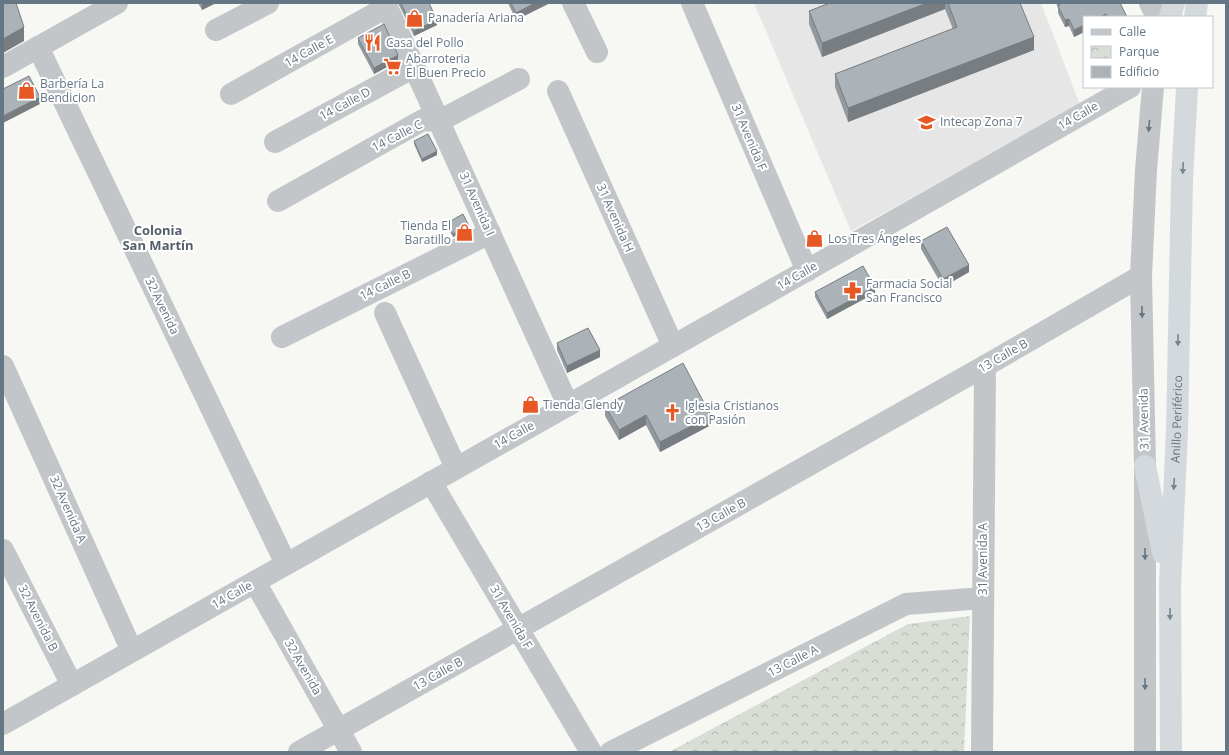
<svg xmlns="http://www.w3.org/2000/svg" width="1229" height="755" font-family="'Open Sans',sans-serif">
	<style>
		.built { fill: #e5e6e5 }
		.park { fill: url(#park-crowns) }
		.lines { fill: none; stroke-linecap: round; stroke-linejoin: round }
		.minor { stroke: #c2c6c9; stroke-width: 22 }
		.highway { stroke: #d4d9dd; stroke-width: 22 }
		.wall { fill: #939a9f }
		.shaded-wall { fill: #787d82 }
		.building { fill: #abb3b9; stroke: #787d82 }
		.oneway { fill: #657685 }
		.oneway2 { fill: #768592 }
		.labels { text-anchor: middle; stroke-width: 4; stroke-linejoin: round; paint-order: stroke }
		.poi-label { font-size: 12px; fill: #657685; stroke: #fff; text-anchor: start }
		.street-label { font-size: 12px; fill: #657685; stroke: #fff }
		.neighbourhood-label { font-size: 13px; font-weight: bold; fill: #535f6a; stroke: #fff }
	</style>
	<defs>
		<pattern id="park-crowns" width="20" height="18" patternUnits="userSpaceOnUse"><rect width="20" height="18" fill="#d8ded5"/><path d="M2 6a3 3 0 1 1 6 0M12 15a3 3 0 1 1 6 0" fill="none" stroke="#b3b9b2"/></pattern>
	</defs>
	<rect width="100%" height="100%" fill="#f7f7f4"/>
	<path class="built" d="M 754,3 L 1041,3 L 1080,105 L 851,231 Z"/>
	<path class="park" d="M 970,616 L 964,751 L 961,752 L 669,752 L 908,624 Z"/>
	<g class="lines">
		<g class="minor">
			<path d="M 385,3 L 568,405"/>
			<path d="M 573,3 L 597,52"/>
			<path d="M 692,3 L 807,271"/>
			<path d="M 1150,3 L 1157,17"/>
			<path d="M 216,30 L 268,3"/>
			<path d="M 38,47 L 286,564"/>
			<path d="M 3,67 L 117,3"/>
			<path d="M 558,91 L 673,346"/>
			<path d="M 231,94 L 387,7"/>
			<path d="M 275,142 L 414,67"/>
			<path d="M 278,201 L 423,120 L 439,121 L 519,79"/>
			<path d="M 385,313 L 456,468"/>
			<path d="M 282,337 L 490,233"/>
			<path d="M 3,366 L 132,651"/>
			<path d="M 431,482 L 591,752"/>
			<path d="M 3,550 L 72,685"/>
			<path d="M 255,582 L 351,752"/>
			<path d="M 3,724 L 797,276 L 1130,87"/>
			<path d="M 299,752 L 985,366 L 1141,276"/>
			<path d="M 611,752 L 906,604 L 983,598"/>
			<path d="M 982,752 L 985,366"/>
			<path d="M 1145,752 L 1145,466 L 1141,276 L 1146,170 L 1153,87"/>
		</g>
		<g class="highway">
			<path d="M 1170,17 L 1174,3"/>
			<path d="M 1195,17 L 1197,3"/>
			<path d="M 1145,466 L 1163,553"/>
			<path id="s1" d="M 1171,752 L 1170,585 L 1177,431 L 1182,180 L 1187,87"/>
		</g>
	</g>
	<g class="wall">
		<path d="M 198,3 L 216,3 L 202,10 Z"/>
		<path d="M 398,3 L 429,3 L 437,25 L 414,36 Z"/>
		<path d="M 508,3 L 550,3 L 516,20 Z"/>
		<path d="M 830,3 L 1020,3 L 1034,50 L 848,122 L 835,87 L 835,74 L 953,29 L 945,9 L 822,57 L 809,24 L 809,11 Z"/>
		<path d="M 1056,3 L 1120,3 L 1127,17 L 1084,17 L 1084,32 L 1074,37 L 1069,26 L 1065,27 L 1058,13 L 1058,8 Z"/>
		<path d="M 358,38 L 398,61 L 374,74 L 358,44 Z"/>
		<path d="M 414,141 L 437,155 L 422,162 L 414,144 Z"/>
		<path d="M 447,223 L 469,229 L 453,237 L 447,226 Z"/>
		<path d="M 921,241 L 969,272 L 943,287 L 921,249 Z"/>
		<path d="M 815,292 L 875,293 L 827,319 L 815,297 Z"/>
		<path d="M 557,343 L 600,357 L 567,373 L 557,350 Z"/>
		<path d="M 605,406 L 711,425 L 660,452 L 646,425 L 619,440 L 605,416 Z"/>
	</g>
	<g class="shaded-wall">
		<path d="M 203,3 L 216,3 L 202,10 L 202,4 Z"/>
		<path d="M 535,3 L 550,3 L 516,20 L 516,13 Z"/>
		<path d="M 927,3 L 945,3 L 945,9 L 822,57 L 822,43 Z"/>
		<path d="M 1106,14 L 1106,17 L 1100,17 Z"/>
		<path d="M 1069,19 L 1069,26 L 1065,27 L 1065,20 Z"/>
		<path d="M 437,20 L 437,25 L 414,36 L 414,31 Z"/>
		<path d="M 1084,25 L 1084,32 L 1074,37 L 1074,30 Z"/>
		<path d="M 24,27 L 24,41 L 3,53 L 3,39 Z"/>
		<path d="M 1034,37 L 1034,50 L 848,122 L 848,108 Z"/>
		<path d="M 398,55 L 398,61 L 374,74 L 374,68 Z"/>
		<path d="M 40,97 L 40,104 L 3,123 L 3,116 Z"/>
		<path d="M 437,151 L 437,155 L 422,162 L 422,159 Z"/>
		<path d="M 469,226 L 469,229 L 453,237 L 453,234 Z"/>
		<path d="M 969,265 L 969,272 L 943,287 L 943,279 Z"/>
		<path d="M 875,287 L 875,293 L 827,319 L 827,313 Z"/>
		<path d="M 600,350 L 600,357 L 567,373 L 567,366 Z"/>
		<path d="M 646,415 L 646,425 L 619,440 L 619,430 Z"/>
		<path d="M 711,416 L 711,425 L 660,452 L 660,442 Z"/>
	</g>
	<g class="building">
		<path d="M 3,3 L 16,3 L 24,27 L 3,39 Z"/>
		<path d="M 401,3 L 429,3 L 437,20 L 414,31 Z"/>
		<path d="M 511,3 L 535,3 L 516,13 Z"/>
		<path d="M 830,3 L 927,3 L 822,43 L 809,11 Z"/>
		<path d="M 948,3 L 1020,3 L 1034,37 L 848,108 L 835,74 L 957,27 Z"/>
		<path d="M 1059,3 L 1120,3 L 1127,17 L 1108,17 L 1106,14 L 1100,17 L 1084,17 L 1084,25 L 1074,30 L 1069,19 L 1065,20 L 1058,6 L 1060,5 Z"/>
		<path d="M 384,24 L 398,55 L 374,68 L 358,38 Z"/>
		<path d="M 29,76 L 40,97 L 3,116 L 3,89 Z"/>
		<path d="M 428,134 L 437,151 L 422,159 L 414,141 Z"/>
		<path d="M 463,214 L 469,226 L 453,234 L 447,223 Z"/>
		<path d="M 947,227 L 969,265 L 943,279 L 921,241 Z"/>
		<path d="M 863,266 L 875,287 L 827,313 L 815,292 Z"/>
		<path d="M 588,328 L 600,350 L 567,366 L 557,343 Z"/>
		<path d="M 683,363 L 711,416 L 660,442 L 646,415 L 619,430 L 605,406 Z"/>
	</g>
	<defs><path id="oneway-solid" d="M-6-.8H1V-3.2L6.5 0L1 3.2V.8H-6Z"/></defs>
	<g class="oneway">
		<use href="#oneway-solid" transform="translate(1149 126) rotate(95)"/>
		<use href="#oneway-solid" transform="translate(1142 312) rotate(89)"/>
		<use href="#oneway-solid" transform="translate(1145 554) rotate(90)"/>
		<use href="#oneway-solid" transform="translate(1145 684) rotate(90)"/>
	</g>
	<g class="oneway2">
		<use href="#oneway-solid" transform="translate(1183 168) rotate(93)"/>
		<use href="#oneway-solid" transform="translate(1178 340) rotate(91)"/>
		<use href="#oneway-solid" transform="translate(1174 484) rotate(93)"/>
		<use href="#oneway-solid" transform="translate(1170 614) rotate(90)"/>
	</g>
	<defs>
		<symbol id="shop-bare" viewBox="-9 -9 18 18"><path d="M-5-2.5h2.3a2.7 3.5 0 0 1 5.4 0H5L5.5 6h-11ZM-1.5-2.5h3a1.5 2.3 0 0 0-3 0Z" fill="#e65925" stroke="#fff" stroke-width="2.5" paint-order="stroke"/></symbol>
		<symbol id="restaurant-bare" viewBox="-9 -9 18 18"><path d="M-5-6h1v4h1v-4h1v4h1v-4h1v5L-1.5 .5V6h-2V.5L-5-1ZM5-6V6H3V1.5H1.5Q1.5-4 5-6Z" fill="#e65925" stroke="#fff" stroke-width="2.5" paint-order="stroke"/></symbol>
		<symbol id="supermarket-bare" viewBox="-9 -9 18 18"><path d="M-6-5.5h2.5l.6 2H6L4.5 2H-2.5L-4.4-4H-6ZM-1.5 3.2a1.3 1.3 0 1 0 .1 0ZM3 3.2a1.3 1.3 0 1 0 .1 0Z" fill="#e65925" stroke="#fff" stroke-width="2.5" paint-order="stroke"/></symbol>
		<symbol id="university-bare" viewBox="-9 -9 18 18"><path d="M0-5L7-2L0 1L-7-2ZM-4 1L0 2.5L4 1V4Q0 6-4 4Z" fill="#e65925" stroke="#fff" stroke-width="2.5" paint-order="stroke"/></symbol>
		<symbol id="pharmacy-bare" viewBox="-9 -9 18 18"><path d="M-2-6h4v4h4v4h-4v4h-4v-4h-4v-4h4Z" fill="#e65925" stroke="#fff" stroke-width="2.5" paint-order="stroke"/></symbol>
		<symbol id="church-bare" viewBox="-9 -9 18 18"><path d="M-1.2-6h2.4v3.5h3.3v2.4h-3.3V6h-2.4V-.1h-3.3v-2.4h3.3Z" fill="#e65925" stroke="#fff" stroke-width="2.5" paint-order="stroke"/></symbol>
	</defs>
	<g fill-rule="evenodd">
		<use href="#shop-bare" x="402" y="6" width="25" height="25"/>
		<use href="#restaurant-bare" x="360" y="30" width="25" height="25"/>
		<use href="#supermarket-bare" x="380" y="54" width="25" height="25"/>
		<use href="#shop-bare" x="14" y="78" width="25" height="25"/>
		<use href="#university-bare" x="914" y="110" width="25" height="25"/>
		<use href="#shop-bare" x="452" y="220" width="25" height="25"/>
		<use href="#shop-bare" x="802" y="226" width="25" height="25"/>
		<use href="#pharmacy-bare" x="840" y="278" width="25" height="25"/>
		<use href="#shop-bare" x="518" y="392" width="25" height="25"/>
		<use href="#church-bare" x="660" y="400" width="25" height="25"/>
	</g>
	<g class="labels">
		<g class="poi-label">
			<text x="428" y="22">Panadería Ariana</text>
			<text x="386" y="47">Casa del Pollo</text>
			<text x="406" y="63">Abarroteria<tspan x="406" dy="14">El Buen Precio</tspan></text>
			<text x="40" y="88">Barbería La<tspan x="40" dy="14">Bendicion</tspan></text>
			<text x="940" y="126">Intecap Zona 7</text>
			<text x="451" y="230" text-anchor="end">Tienda El<tspan x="451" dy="14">Baratillo</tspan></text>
			<text x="828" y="243">Los Tres Ángeles</text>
			<text x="866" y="288">Farmacia Social<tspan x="866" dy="14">San Francisco</tspan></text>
			<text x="543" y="409">Tienda Glendy</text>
			<text x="685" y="410">Iglesia Cristianos<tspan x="685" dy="14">con Pasión</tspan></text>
		</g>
		<g class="street-label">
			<text transform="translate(309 51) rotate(-29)" y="4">14 Calle E</text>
			<text transform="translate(345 104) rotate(-28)" y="4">14 Calle D</text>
			<text transform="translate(1078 116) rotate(-30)" y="4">14 Calle</text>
			<text transform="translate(397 136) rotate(-27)" y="4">14 Calle C</text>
			<text transform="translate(749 137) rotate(67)" y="4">31 Avenida F</text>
			<text transform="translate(477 204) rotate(66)" y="4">31 Avenida I</text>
			<text transform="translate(615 218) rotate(66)" y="4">31 Avenida H</text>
			<text transform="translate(797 276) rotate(-30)" y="4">14 Calle</text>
			<text transform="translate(385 285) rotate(-26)" y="4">14 Calle B</text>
			<text transform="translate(162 306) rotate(64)" y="4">32 Avenida</text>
			<text transform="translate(1003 356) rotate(-30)" y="4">13 Calle B</text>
			<text transform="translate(1144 419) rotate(-91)" y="4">31 Avenida</text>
			<text dy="4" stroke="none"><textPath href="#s1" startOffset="333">Anillo Periférico</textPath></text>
			<text transform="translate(514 435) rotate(-29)" y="4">14 Calle</text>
			<text transform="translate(68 509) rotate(66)" y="4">32 Avenida A</text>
			<text transform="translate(721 515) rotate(-29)" y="4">13 Calle B</text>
			<text transform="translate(983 559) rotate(-90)" y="4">31 Avenida A</text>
			<text transform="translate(232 595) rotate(-29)" y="4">14 Calle</text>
			<text transform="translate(511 617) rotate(60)" y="4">31 Avenida F</text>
			<text transform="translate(38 618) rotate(63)" y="4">32 Avenida B</text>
			<text transform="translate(793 661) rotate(-27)" y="4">13 Calle A</text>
			<text transform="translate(303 667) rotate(60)" y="4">32 Avenida</text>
			<text transform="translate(438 674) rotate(-29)" y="4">13 Calle B</text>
		</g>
		<g class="neighbourhood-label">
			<text x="158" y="235">Colonia<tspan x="158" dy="15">San Martín</tspan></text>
		</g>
	</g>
	<rect width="1229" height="755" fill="none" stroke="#657685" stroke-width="8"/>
	<rect x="1083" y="16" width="130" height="72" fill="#ffffff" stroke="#c1c8ce"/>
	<rect x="1091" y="29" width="20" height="6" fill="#c2c6c9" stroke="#c1c8ce"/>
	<text x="1119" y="36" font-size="12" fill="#657685">Calle</text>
	<rect x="1091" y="46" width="20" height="12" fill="url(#park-crowns)" stroke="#c1c8ce"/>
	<text x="1119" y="56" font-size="12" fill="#657685">Parque</text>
	<rect x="1091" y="66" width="20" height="12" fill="#abb3b9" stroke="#c1c8ce"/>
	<text x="1119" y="76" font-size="12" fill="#657685">Edificio</text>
</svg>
